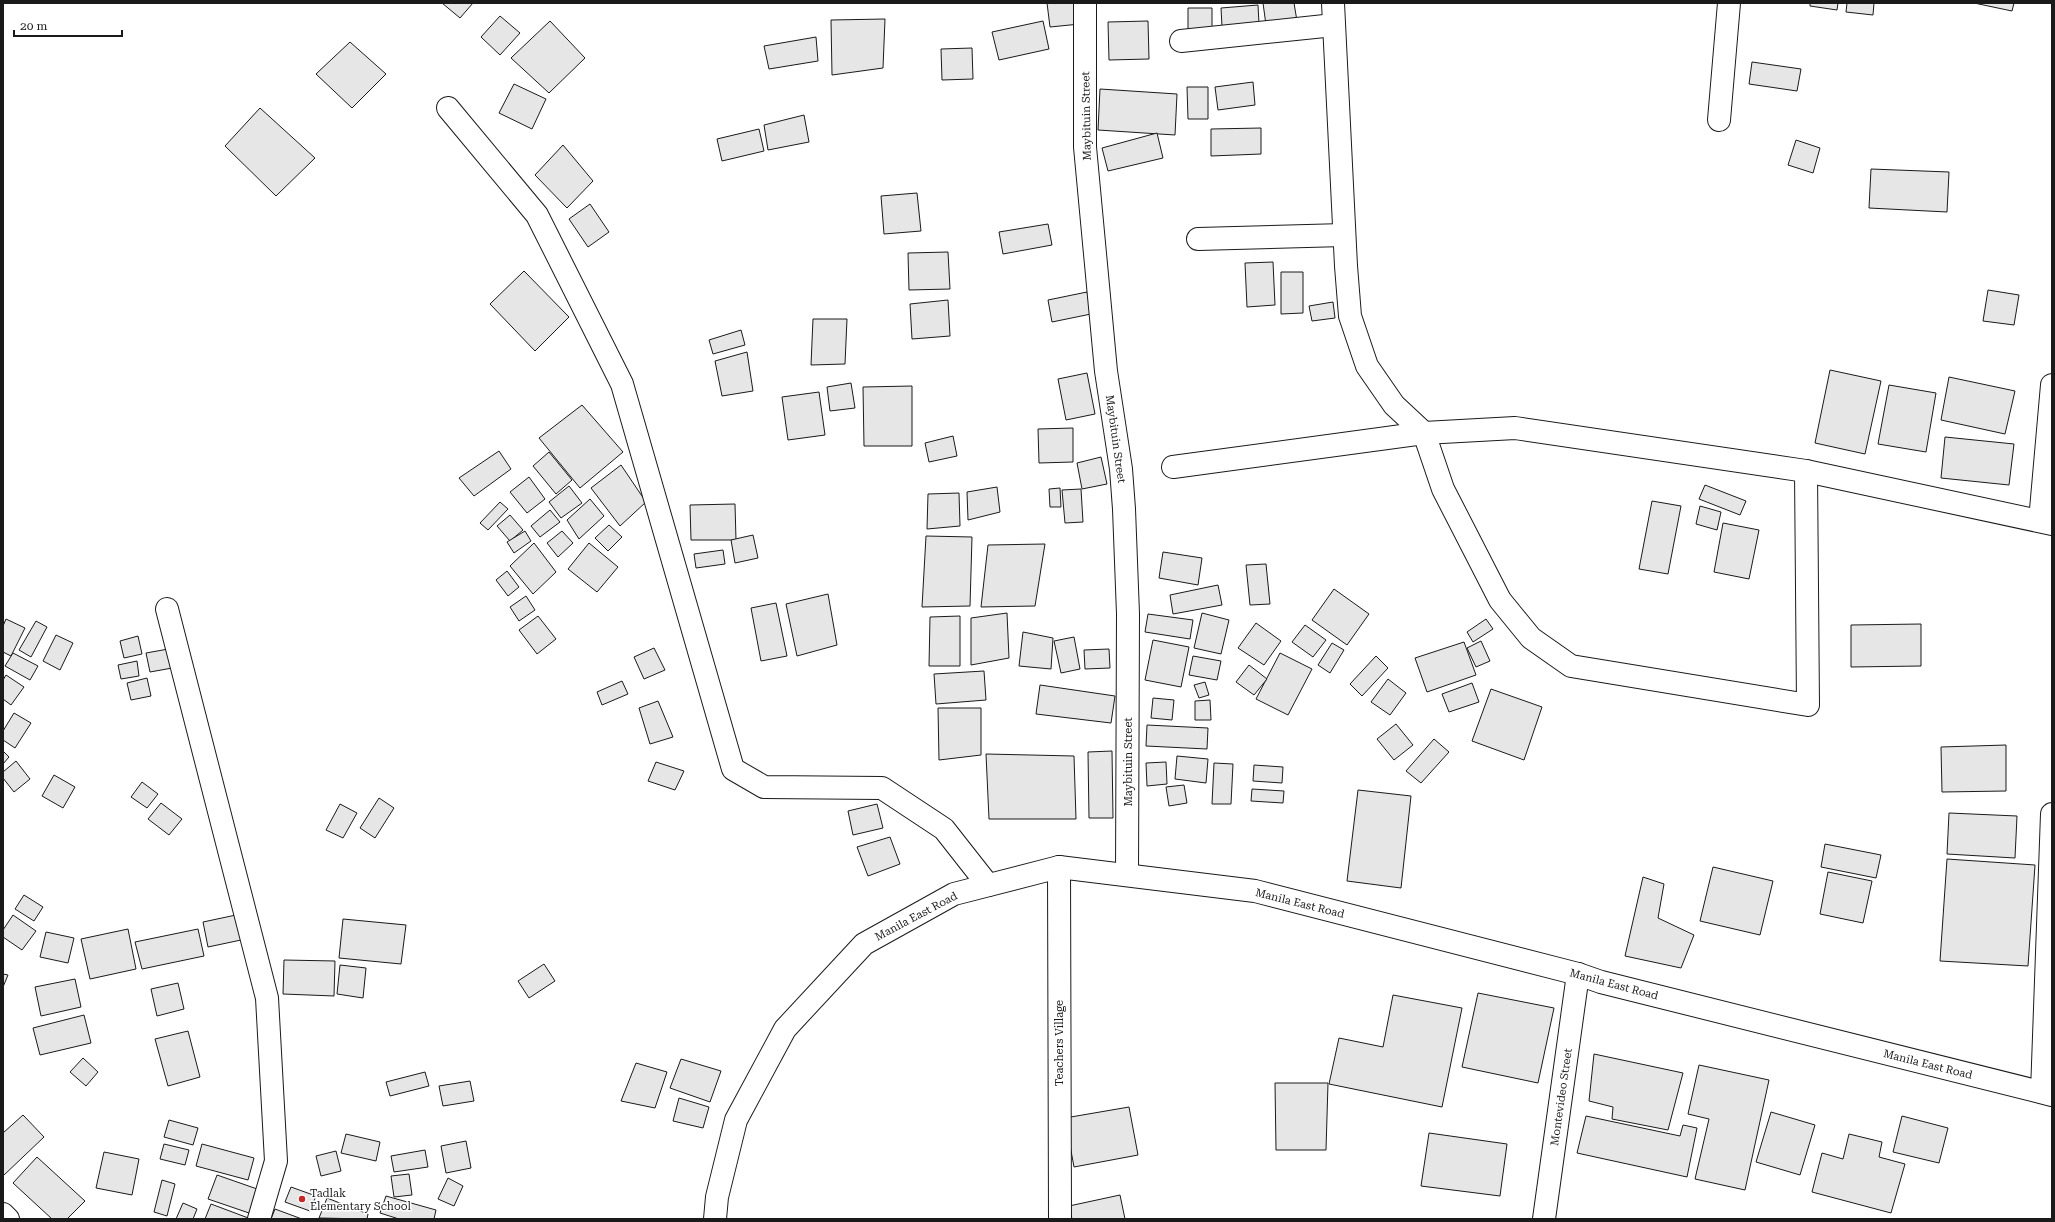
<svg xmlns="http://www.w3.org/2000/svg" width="2055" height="1222" font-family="'Roboto Serif',serif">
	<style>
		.building { fill: #e6e6e6; stroke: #1a1a1a }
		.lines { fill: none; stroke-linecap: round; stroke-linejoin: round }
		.minor-casing { stroke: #1a1a1a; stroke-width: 24 }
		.major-casing { stroke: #1a1a1a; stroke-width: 24 }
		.minor { stroke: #fff; stroke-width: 22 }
		.major { stroke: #fff; stroke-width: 22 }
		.poi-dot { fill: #c62828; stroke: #fff; stroke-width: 1.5 }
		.labels { text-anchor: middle; stroke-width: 3; stroke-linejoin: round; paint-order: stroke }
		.street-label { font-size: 11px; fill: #1a1a1a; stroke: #fff }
		.poi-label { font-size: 11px; fill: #1a1a1a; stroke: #fff; text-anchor: start }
	</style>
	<rect width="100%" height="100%" fill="#fff"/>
	<g class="building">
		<path d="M 442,3 L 473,3 L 460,18 Z"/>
		<path d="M 1047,3 L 1077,3 L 1080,24 L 1050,27 Z"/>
		<path d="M 1263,3 L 1294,3 L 1297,21 L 1266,25 Z"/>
		<path d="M 1810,3 L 1838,3 L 1837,10 L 1810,6 Z"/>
		<path d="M 1847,3 L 1874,3 L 1873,15 L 1846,12 Z"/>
		<path d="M 1974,3 L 2014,3 L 2012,11 Z"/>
		<path d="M 1258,5 L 1259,24 L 1222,27 L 1221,8 Z"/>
		<path d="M 1188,8 L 1212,8 L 1212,28 L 1188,29 Z"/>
		<path d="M 500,16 L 520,33 L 500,55 L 481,37 Z"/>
		<path d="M 885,19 L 883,68 L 832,75 L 831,20 Z"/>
		<path d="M 550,21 L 585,58 L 549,93 L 511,58 Z"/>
		<path d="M 1043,21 L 1049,49 L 999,60 L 992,32 Z"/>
		<path d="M 1148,21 L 1149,59 L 1109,60 L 1108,22 Z"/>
		<path d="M 816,37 L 818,61 L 769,69 L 764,46 Z"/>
		<path d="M 350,42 L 386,74 L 352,108 L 316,74 Z"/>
		<path d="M 972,48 L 973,79 L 942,80 L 941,49 Z"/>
		<path d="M 1752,62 L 1801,69 L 1797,91 L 1749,84 Z"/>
		<path d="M 1253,82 L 1255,105 L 1218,110 L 1215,87 Z"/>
		<path d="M 514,84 L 546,99 L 532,129 L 499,113 Z"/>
		<path d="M 1187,87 L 1208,87 L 1208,119 L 1188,119 Z"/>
		<path d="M 1100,89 L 1177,94 L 1175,135 L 1098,130 Z"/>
		<path d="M 260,108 L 315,158 L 276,196 L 225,146 Z"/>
		<path d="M 804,115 L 809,142 L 768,150 L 764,125 Z"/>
		<path d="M 1261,128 L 1261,154 L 1211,156 L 1211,129 Z"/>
		<path d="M 759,129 L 764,151 L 722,161 L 717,139 Z"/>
		<path d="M 1157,133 L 1163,158 L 1108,171 L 1102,148 Z"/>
		<path d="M 1796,140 L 1820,148 L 1813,173 L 1788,165 Z"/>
		<path d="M 563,145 L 593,181 L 567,208 L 535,175 Z"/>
		<path d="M 1871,169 L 1949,172 L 1947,212 L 1869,208 Z"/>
		<path d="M 917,193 L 921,231 L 884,234 L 881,196 Z"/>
		<path d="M 590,204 L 609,232 L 588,247 L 569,219 Z"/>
		<path d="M 1048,224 L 1052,245 L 1003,254 L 999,232 Z"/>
		<path d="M 948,252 L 950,289 L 909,290 L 908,253 Z"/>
		<path d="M 1273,262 L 1275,305 L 1247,307 L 1245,263 Z"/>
		<path d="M 524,271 L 569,317 L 535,351 L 490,304 Z"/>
		<path d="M 1281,272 L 1303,272 L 1303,313 L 1281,314 Z"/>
		<path d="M 1988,290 L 2019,295 L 2014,325 L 1983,321 Z"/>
		<path d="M 1087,292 L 1091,314 L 1052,322 L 1048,300 Z"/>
		<path d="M 948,300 L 950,336 L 912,339 L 910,304 Z"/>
		<path d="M 1333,302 L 1335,318 L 1312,321 L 1309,306 Z"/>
		<path d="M 813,319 L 847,319 L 845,364 L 811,365 Z"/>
		<path d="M 741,330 L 745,345 L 713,354 L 709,340 Z"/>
		<path d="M 747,352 L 753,391 L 722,396 L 715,361 Z"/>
		<path d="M 1830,370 L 1881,381 L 1865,454 L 1815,443 Z"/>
		<path d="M 1087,373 L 1095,414 L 1066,420 L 1058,379 Z"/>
		<path d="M 1949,377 L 2015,391 L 2005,434 L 1941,420 Z"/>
		<path d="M 851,383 L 855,408 L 830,411 L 827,387 Z"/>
		<path d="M 1889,385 L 1936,393 L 1926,452 L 1878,444 Z"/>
		<path d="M 912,386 L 912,446 L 864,446 L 863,387 Z"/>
		<path d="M 819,392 L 825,435 L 788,440 L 782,397 Z"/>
		<path d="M 582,405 L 623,452 L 580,488 L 539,438 Z"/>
		<path d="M 1073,428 L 1073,462 L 1039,463 L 1038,429 Z"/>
		<path d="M 953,436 L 957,456 L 929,462 L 925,443 Z"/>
		<path d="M 1945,437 L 2014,444 L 2009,485 L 1941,478 Z"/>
		<path d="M 499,451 L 511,469 L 474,496 L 459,478 Z"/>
		<path d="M 549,452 L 572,480 L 556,494 L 533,466 Z"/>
		<path d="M 1101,457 L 1107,484 L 1082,489 L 1077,463 Z"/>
		<path d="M 621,465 L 646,502 L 620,526 L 591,488 Z"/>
		<path d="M 529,477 L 545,499 L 527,513 L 510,492 Z"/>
		<path d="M 1705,485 L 1746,501 L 1740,515 L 1699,499 Z"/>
		<path d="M 569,486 L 582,503 L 561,518 L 549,502 Z"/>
		<path d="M 997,487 L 1000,512 L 968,520 L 967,492 Z"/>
		<path d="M 1060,488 L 1061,507 L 1050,507 L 1049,489 Z"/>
		<path d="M 1081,489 L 1083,522 L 1065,523 L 1062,490 Z"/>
		<path d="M 959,493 L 960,526 L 927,529 L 928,494 Z"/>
		<path d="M 590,499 L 604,516 L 579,539 L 567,520 Z"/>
		<path d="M 1652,501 L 1681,506 L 1668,574 L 1639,569 Z"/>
		<path d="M 500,502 L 508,509 L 488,530 L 480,523 Z"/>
		<path d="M 735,504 L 736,540 L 691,540 L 690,505 Z"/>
		<path d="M 1700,506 L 1721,512 L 1717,530 L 1696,524 Z"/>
		<path d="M 550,510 L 560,522 L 540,537 L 531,526 Z"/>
		<path d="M 510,515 L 523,530 L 510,541 L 497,526 Z"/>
		<path d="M 1723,523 L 1759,530 L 1749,579 L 1714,572 Z"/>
		<path d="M 609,525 L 622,537 L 608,551 L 595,538 Z"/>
		<path d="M 525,531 L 531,541 L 514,553 L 507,542 Z"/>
		<path d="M 562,531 L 573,543 L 558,557 L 547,543 Z"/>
		<path d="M 753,535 L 758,558 L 735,563 L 731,540 Z"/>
		<path d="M 926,536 L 972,537 L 970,606 L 922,607 Z"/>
		<path d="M 534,543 L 556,572 L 533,594 L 510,566 Z"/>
		<path d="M 589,543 L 618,567 L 597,592 L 568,569 Z"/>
		<path d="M 1045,544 L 1035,606 L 981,607 L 988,545 Z"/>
		<path d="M 723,550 L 725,564 L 696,568 L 694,554 Z"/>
		<path d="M 1163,552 L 1202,558 L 1198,585 L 1159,578 Z"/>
		<path d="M 1266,564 L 1270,604 L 1250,605 L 1246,565 Z"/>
		<path d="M 507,571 L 519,587 L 508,596 L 496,580 Z"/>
		<path d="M 1218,585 L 1222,605 L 1173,614 L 1170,595 Z"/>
		<path d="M 1334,589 L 1369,614 L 1347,645 L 1312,620 Z"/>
		<path d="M 828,594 L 837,645 L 797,656 L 786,604 Z"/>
		<path d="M 526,596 L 535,610 L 519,621 L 510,607 Z"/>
		<path d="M 776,603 L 787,656 L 761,661 L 751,608 Z"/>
		<path d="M 1007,613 L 1009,658 L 971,665 L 971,618 Z"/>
		<path d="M 1202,613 L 1229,620 L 1221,654 L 1194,648 Z"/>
		<path d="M 1148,614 L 1193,620 L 1190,639 L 1145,632 Z"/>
		<path d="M 538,616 L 556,639 L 537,654 L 519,630 Z"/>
		<path d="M 960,616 L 960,666 L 929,666 L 930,617 Z"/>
		<path d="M 6,619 L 25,628 L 11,656 L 3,652 L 3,626 Z"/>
		<path d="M 1486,619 L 1493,629 L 1473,642 L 1467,632 Z"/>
		<path d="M 36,621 L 47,627 L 31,657 L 19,650 Z"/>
		<path d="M 1256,623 L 1281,641 L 1264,665 L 1238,648 Z"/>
		<path d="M 1921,624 L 1921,666 L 1851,667 L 1851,625 Z"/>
		<path d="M 1305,625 L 1326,640 L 1313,657 L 1292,642 Z"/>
		<path d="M 1023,632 L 1053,638 L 1051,669 L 1019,666 Z"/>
		<path d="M 56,635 L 73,643 L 60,670 L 43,661 Z"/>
		<path d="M 138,636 L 142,654 L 124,658 L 120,641 Z"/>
		<path d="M 1074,637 L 1080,669 L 1061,673 L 1054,641 Z"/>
		<path d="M 1153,640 L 1189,647 L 1181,687 L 1145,680 Z"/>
		<path d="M 1481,641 L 1490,661 L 1476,667 L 1467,648 Z"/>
		<path d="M 1464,642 L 1476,675 L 1427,692 L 1415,658 Z"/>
		<path d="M 1332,643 L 1344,650 L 1330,673 L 1318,665 Z"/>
		<path d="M 185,646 L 189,665 L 150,672 L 146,653 Z"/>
		<path d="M 654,648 L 665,670 L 644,679 L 634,657 Z"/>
		<path d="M 1109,649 L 1110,668 L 1085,669 L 1084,650 Z"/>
		<path d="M 13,653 L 38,666 L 30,680 L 5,666 Z"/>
		<path d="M 1280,653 L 1312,669 L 1288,715 L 1256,699 Z"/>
		<path d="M 1193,656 L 1221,661 L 1217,680 L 1189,675 Z"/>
		<path d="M 1376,656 L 1388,668 L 1362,696 L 1350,684 Z"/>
		<path d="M 137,661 L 139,676 L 121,679 L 118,665 Z"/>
		<path d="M 1249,665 L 1267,679 L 1254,695 L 1236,682 Z"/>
		<path d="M 984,671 L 986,700 L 936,704 L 934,674 Z"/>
		<path d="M 6,675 L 24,687 L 11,705 L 3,699 L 3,680 Z"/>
		<path d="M 147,678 L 151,696 L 131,700 L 127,683 Z"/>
		<path d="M 1388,679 L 1406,693 L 1390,715 L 1371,702 Z"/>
		<path d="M 622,681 L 628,694 L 602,705 L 597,692 Z"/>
		<path d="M 1205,682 L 1209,695 L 1199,698 L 1194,685 Z"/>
		<path d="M 1472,683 L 1479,702 L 1449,712 L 1442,694 Z"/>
		<path d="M 1040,685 L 1115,696 L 1111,723 L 1036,714 Z"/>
		<path d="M 1491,689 L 1542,707 L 1524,760 L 1472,741 Z"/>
		<path d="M 1153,698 L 1174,700 L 1172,720 L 1151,718 Z"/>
		<path d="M 1210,700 L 1211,720 L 1195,720 L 1195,701 Z"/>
		<path d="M 658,701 L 673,737 L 650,744 L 639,708 Z"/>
		<path d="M 938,708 L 981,708 L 981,755 L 939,760 Z"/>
		<path d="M 14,713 L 31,723 L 15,748 L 3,740 L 3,731 Z"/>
		<path d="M 1396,724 L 1413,745 L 1394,760 L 1377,739 Z"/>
		<path d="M 1147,725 L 1208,728 L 1207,749 L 1146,746 Z"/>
		<path d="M 1434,739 L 1449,752 L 1421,783 L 1406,771 Z"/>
		<path d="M 2006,745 L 2006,791 L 1942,792 L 1941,747 Z"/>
		<path d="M 3,751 L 9,757 L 3,764 Z"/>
		<path d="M 1112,751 L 1113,818 L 1089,818 L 1088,752 Z"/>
		<path d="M 986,754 L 1074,756 L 1076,819 L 989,819 Z"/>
		<path d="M 1177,756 L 1208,759 L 1206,783 L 1175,779 Z"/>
		<path d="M 16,761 L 30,779 L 14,792 L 3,778 L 3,772 Z"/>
		<path d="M 656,762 L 684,771 L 675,790 L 648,781 Z"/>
		<path d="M 1166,762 L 1167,784 L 1147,786 L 1146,763 Z"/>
		<path d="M 1214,763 L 1233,764 L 1231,804 L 1212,804 Z"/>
		<path d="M 1254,765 L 1283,767 L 1282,783 L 1253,781 Z"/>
		<path d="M 54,775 L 75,787 L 63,808 L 42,796 Z"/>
		<path d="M 142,782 L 158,794 L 147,808 L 131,797 Z"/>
		<path d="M 1184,785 L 1187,803 L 1169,806 L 1166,787 Z"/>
		<path d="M 1252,789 L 1284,791 L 1283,803 L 1251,801 Z"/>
		<path d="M 1358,790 L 1411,796 L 1401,888 L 1347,881 Z"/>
		<path d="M 379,798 L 394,808 L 375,838 L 360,828 Z"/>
		<path d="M 161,803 L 182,819 L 169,835 L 148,819 Z"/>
		<path d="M 340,804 L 357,813 L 343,838 L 326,830 Z"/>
		<path d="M 877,804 L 883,828 L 853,835 L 848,811 Z"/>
		<path d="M 1949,813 L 2017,816 L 2015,858 L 1947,854 Z"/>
		<path d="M 890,837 L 900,864 L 868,876 L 857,847 Z"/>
		<path d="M 1825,844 L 1881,855 L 1876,878 L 1821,867 Z"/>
		<path d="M 1947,859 L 2035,865 L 2028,966 L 1940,961 Z"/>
		<path d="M 1713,867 L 1773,881 L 1760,935 L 1700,921 Z"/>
		<path d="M 1828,872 L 1872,881 L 1863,923 L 1820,914 Z"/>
		<path d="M 1643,877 L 1664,884 L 1658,918 L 1694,935 L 1681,968 L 1625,956 Z"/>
		<path d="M 24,895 L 43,907 L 34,921 L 15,909 Z"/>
		<path d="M 13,915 L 36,931 L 22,950 L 3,937 L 3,930 Z"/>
		<path d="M 236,915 L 241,940 L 208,947 L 203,922 Z"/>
		<path d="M 343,919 L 406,925 L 401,964 L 339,958 Z"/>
		<path d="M 128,929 L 136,969 L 90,979 L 81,939 Z"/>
		<path d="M 198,929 L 204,956 L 142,969 L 135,942 Z"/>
		<path d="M 46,932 L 74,938 L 68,963 L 40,957 Z"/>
		<path d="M 284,960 L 335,961 L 334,996 L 283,994 Z"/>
		<path d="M 544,964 L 555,981 L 529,998 L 518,981 Z"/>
		<path d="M 340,965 L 366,968 L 363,998 L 337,994 Z"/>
		<path d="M 3,974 L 8,975 L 3,987 Z"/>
		<path d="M 75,979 L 81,1007 L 41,1016 L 35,987 Z"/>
		<path d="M 178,983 L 184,1009 L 157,1016 L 151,989 Z"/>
		<path d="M 1478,993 L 1554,1008 L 1538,1083 L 1462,1067 Z"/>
		<path d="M 1393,995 L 1462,1008 L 1442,1107 L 1329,1084 L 1339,1038 L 1383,1047 Z"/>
		<path d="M 84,1015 L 91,1043 L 40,1055 L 33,1028 Z"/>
		<path d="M 188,1031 L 200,1077 L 168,1086 L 155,1039 Z"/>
		<path d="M 1594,1054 L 1683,1073 L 1668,1130 L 1612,1119 L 1613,1107 L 1589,1101 Z"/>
		<path d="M 83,1058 L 98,1072 L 86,1086 L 70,1072 Z"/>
		<path d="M 681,1059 L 721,1071 L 710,1102 L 670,1088 Z"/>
		<path d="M 636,1063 L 667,1072 L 655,1108 L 621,1101 Z"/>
		<path d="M 1699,1065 L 1769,1080 L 1745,1190 L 1695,1179 L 1709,1119 L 1688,1114 Z"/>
		<path d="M 425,1072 L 429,1086 L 390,1096 L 386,1082 Z"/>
		<path d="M 470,1081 L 474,1101 L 443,1106 L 439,1086 Z"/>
		<path d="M 1275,1083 L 1328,1083 L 1326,1150 L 1276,1150 Z"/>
		<path d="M 679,1098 L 709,1107 L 703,1128 L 673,1121 Z"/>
		<path d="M 1129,1107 L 1138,1155 L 1074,1167 L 1065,1118 Z"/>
		<path d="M 1771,1112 L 1815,1125 L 1800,1175 L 1756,1162 Z"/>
		<path d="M 23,1115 L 44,1137 L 3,1176 L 3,1133 Z"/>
		<path d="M 1586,1116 L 1680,1136 L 1683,1125 L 1697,1128 L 1687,1177 L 1577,1153 Z"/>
		<path d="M 1902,1116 L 1948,1128 L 1939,1163 L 1893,1152 Z"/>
		<path d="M 169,1120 L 198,1128 L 193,1145 L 164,1137 Z"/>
		<path d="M 1429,1133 L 1507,1144 L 1500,1196 L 1421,1186 Z"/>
		<path d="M 346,1134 L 380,1142 L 376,1161 L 341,1153 Z"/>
		<path d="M 1849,1134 L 1882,1142 L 1879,1157 L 1905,1164 L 1891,1213 L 1812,1192 L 1822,1153 L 1843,1159 Z"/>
		<path d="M 466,1141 L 471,1168 L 446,1173 L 441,1146 Z"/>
		<path d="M 164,1144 L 189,1150 L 185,1165 L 160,1159 Z"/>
		<path d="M 202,1144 L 254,1158 L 248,1180 L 196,1166 Z"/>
		<path d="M 425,1150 L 428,1167 L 394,1172 L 391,1156 Z"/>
		<path d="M 336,1151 L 341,1171 L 321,1176 L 316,1156 Z"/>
		<path d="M 104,1152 L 139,1159 L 132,1195 L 96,1188 Z"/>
		<path d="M 37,1157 L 85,1201 L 67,1219 L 52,1219 L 13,1183 Z"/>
		<path d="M 409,1174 L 412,1195 L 394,1197 L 391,1176 Z"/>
		<path d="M 217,1175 L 260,1190 L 252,1214 L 208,1199 Z"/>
		<path d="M 448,1178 L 463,1186 L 454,1206 L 438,1199 Z"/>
		<path d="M 162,1180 L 175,1184 L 167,1216 L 154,1212 Z"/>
		<path d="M 291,1187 L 316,1196 L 310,1211 L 285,1202 Z"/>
		<path d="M 1120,1195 L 1125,1219 L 1072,1219 L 1069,1206 Z"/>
		<path d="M 386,1196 L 436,1210 L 434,1219 L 399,1219 L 380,1213 Z"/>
		<path d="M 327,1198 L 368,1214 L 367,1219 L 319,1218 Z"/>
		<path d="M 183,1203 L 197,1209 L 193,1219 L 176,1219 Z"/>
		<path d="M 211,1204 L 251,1219 L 205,1219 Z"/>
		<path d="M 275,1209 L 302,1219 L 271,1219 Z"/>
	</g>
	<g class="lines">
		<defs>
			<g id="minor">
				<path d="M 1085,3 L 1085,147 L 1106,371 L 1121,469 L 1124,509 L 1128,614 L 1127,875"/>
				<path d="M 1333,3 L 1346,266 L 1350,316 L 1367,366 L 1394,405 L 1424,433 L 1443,489 L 1500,600 L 1531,638 L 1571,666 L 1808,705 L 1806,471"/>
				<path d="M 1181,41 L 1334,25"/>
				<path d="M 448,108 L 537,215 L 622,384 L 733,769 L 764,787 L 882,788 L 944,829 L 988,885"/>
				<path d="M 1719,120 L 1729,3"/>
				<path d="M 1198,239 L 1344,235"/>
				<path d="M 1173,467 L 1424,433 L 1515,428 L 1806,471 L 2052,524"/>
				<path d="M 2040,521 L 2052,385"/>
				<path d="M 167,609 L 267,998 L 276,1161 L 259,1219"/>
				<path d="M 1059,867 L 1060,1219"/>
				<path d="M 2042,1092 L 2052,814"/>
				<path d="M 3,1214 L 8,1219"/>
				<path d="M 1544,1219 L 1578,974"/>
			</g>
			<path id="major" d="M 715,1219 L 717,1197 L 736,1120 L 785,1029 L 864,944 L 954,894 L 1059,867 L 1255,891 L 1578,974 L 1601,982 L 2052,1095"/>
		</defs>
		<use href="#minor" class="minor-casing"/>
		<use href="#major" class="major-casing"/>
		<use href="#minor" class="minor"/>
		<use href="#major" class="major"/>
	</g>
	<circle class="poi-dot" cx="302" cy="1199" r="4"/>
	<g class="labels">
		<g class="street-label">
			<text transform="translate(1086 116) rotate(-91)" y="4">Maybituin Street</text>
			<text transform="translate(1116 439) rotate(82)" y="4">Maybituin Street</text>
			<text transform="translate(1128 762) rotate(-90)" y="4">Maybituin Street</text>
			<text transform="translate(1300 903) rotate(14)" y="4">Manila East Road</text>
			<text transform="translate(916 916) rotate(-28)" y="4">Manila East Road</text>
			<text transform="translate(1614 984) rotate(15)" y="4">Manila East Road</text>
			<text transform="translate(1059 1043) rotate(-90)" y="4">Teachers Village</text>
			<text transform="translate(1928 1064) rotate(14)" y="4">Manila East Road</text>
			<text transform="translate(1561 1097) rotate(-82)" y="4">Montevideo Street</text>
		</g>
		<g class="poi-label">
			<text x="310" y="1197">Tadlak<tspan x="310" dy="13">Elementary School</tspan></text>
		</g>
	</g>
	<rect width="2055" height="1222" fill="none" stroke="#1a1a1a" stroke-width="8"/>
	<path d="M14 30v6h108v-6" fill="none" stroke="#1a1a1a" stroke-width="2"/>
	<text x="20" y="30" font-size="12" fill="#1a1a1a" stroke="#ffffff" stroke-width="3" paint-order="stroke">20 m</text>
</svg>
